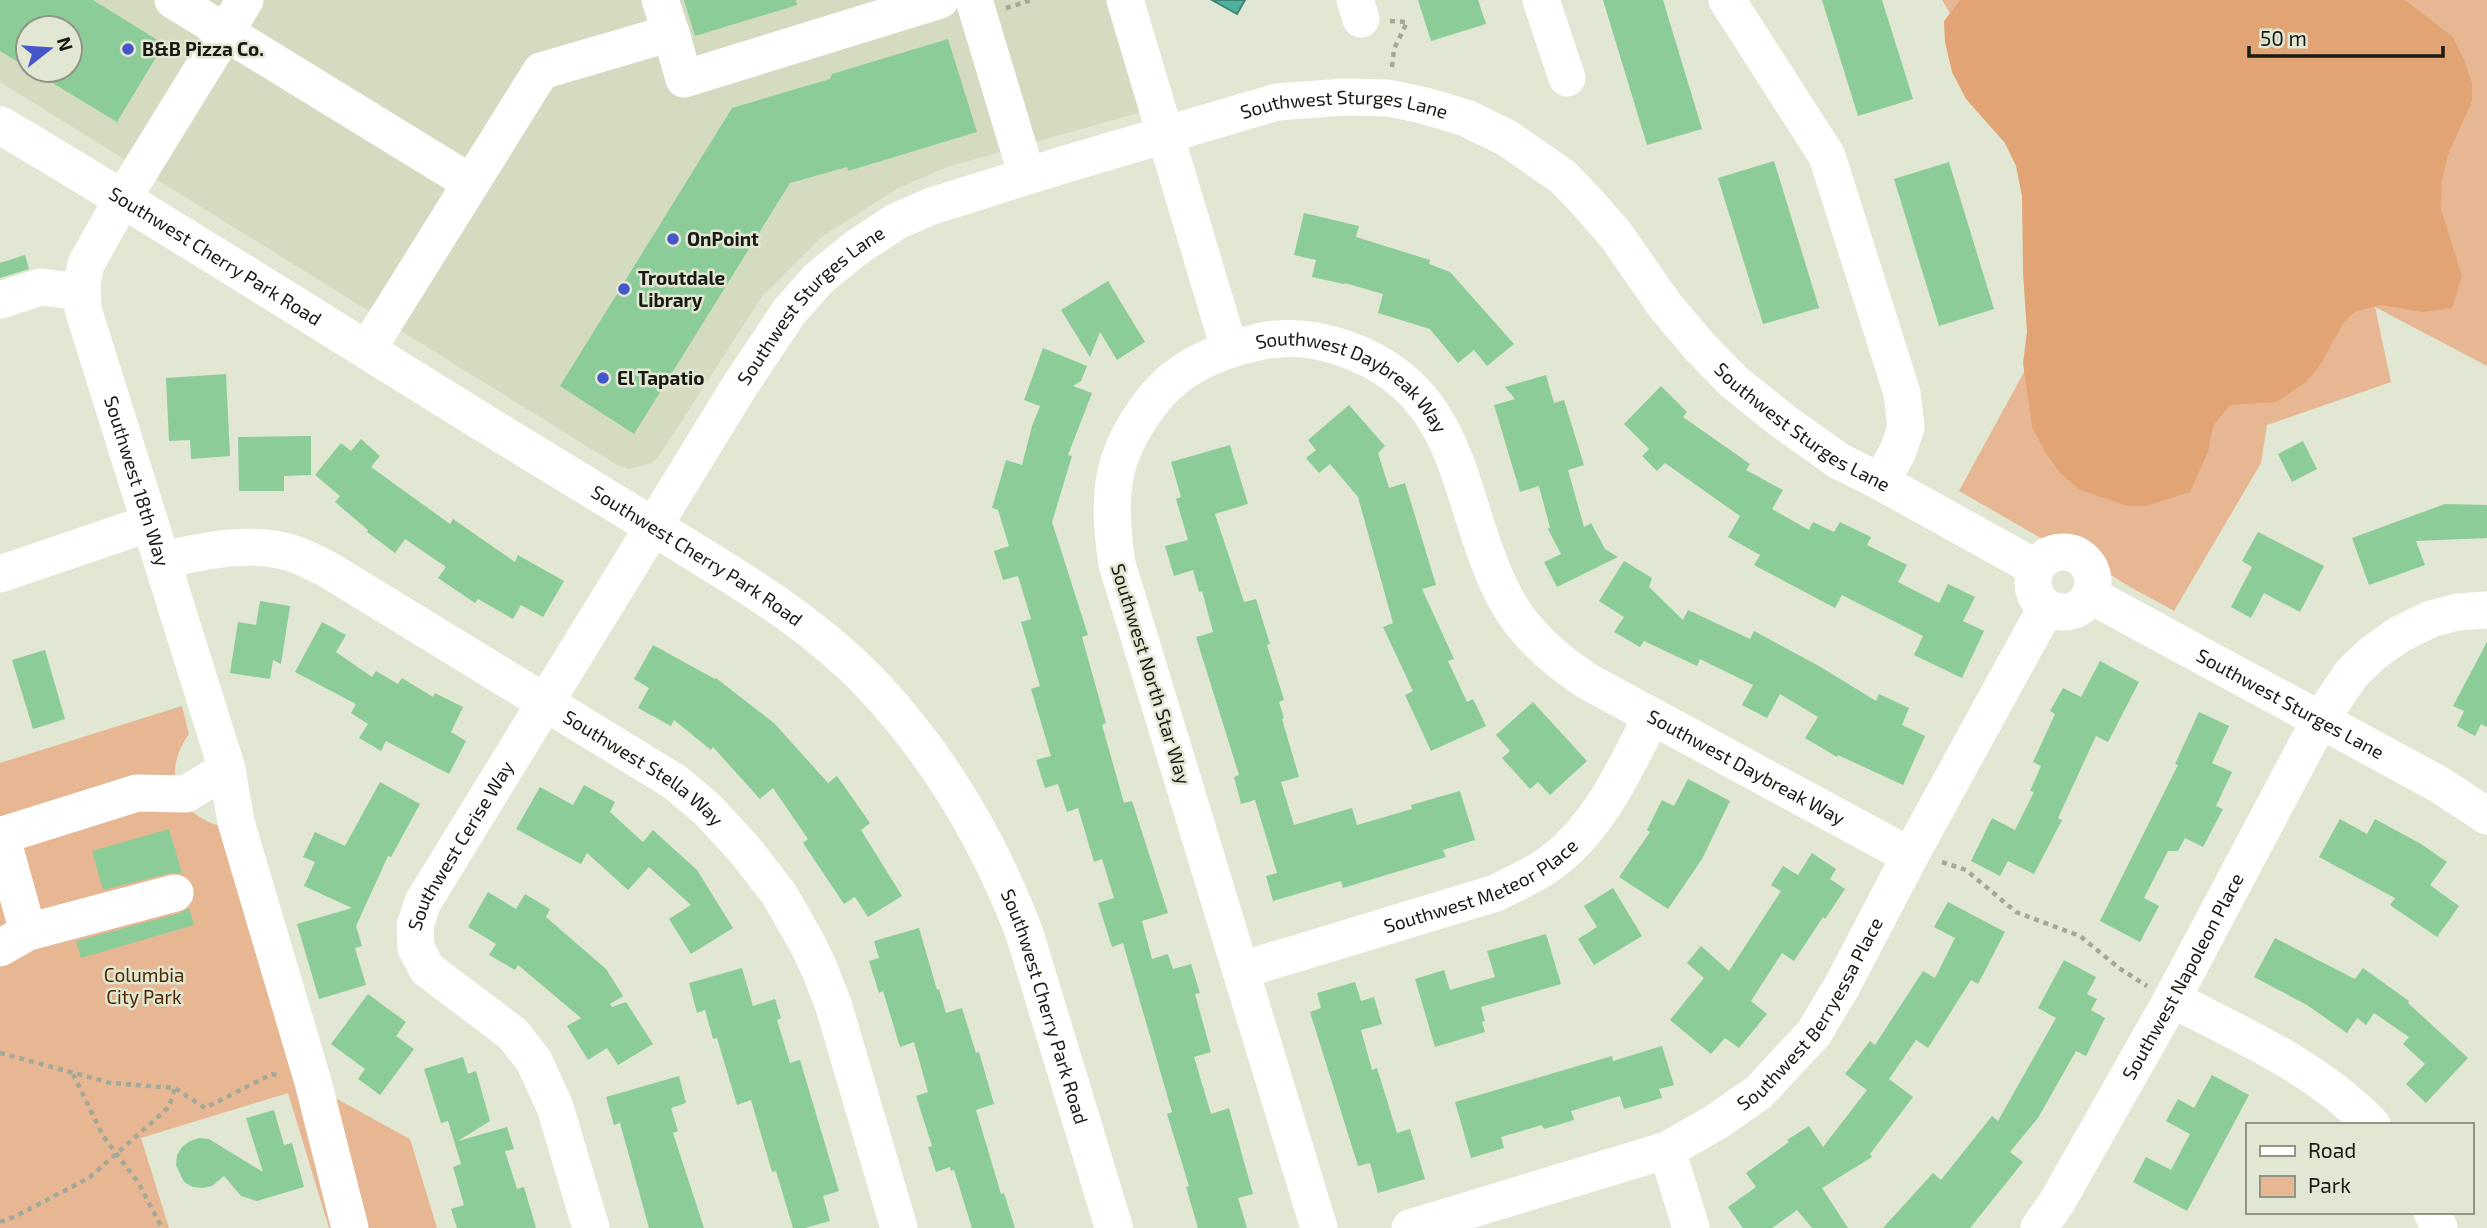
<svg xmlns="http://www.w3.org/2000/svg" width="2487" height="1228" font-family="'Exo 2',sans-serif">
	<style>
		.built { fill: #d4dbc0; fill-rule: evenodd }
		.green { fill: #e7b793 }
		.forest { fill: #e2a474 }
		.water { fill: #4eb2a1; stroke: #3e8476; stroke-width: 2 }
		.building { fill: #8ccc99 }
		.lines { fill: none; stroke-linecap: round; stroke-linejoin: round }
		.path { stroke: #a3a897; stroke-width: 4.5; stroke-dasharray: 5 5; stroke-linecap: butt }
		.minor { stroke: #fff; stroke-width: 37 }
		.major { stroke: #fff; stroke-width: 38 }
		.poi-dot { fill: #4556ca; stroke: #e1e7d2; stroke-width: 2.5 }
		.labels { text-anchor: middle; stroke-width: 5; stroke-linejoin: round; paint-order: stroke }
		.poi-label { font-size: 19px; font-weight: bold; fill: #181a13; stroke: #e1e7d2; text-anchor: start }
		.street-label { font-size: 19px; fill: #181a13; stroke: #e1e7d2 }
		.park-label { font-size: 19px; fill: #4f2801; stroke: #e1e7d2 }
	</style>
	<rect width="100%" height="100%" fill="#e1e7d2"/>
	<path class="built" d="M 0,0 L 1119,0 L 1152,109 L 947,167 L 898,188 L 823,236 L 763,295 L 659,456 L 652,463 L 629,469 L 617,465 L 0,82 ZM 28,28 L 70,28 L 70,70 L 28,70 Z"/>
	<g class="green">
		<path d="M 1942,0 L 2487,0 L 2487,366 L 2375,307 L 2391,382 L 2267,425 L 2261,463 L 2174,611 C 2154,599 2131,589 2111,575 C 2105,570 2105,562 2100,556 C 2086,535 2064,532 2041,538 L 1959,491 L 2123,191 L 2031,146 Z"/>
		<path d="M 182,706 L 189,734 C 162,772 174,812 220,826 L 326,1093 L 410,1139 L 437,1228 L 329,1228 L 288,1093 L 141,1138 L 169,1228 L 0,1228 L 0,763 Z"/>
	</g>
	<path class="forest" d="M 1960,0 L 2405,0 L 2453,37 L 2464,59 L 2472,83 L 2472,101 L 2448,155 L 2442,180 L 2441,209 L 2462,276 L 2452,308 L 2422,312 L 2380,305 L 2355,312 L 2344,322 L 2320,365 L 2306,382 L 2277,402 L 2230,405 L 2213,426 L 2208,452 L 2190,492 L 2146,506 L 2127,506 L 2080,490 L 2061,474 L 2045,452 L 2032,427 L 2023,363 L 2027,332 L 2023,272 L 2022,196 L 2016,166 L 2005,143 L 1966,99 L 1952,72 L 1945,42 L 1944,21 Z"/>
	<path class="water" d="M 1212,0 L 1245,0 L 1237,14 Z"/>
	<g class="building">
		<path d="M 0,0 L 93,0 L 164,44 L 117,122 L 31,70 L 70,70 L 70,28 L 28,28 L 28,68 L 0,51 Z"/>
		<path d="M 684,0 L 796,0 L 797,5 L 695,36 Z"/>
		<path d="M 1418,0 L 1478,0 L 1486,24 L 1431,41 Z"/>
		<path d="M 1603,0 L 1663,0 L 1702,129 L 1647,145 Z"/>
		<path d="M 1822,0 L 1882,0 L 1913,99 L 1858,116 Z"/>
		<path d="M 948,39 L 977,132 L 848,171 L 847,167 L 790,183 L 634,434 L 560,386 L 732,108 L 830,79 L 832,74 Z"/>
		<path d="M 1774,161 L 1819,308 L 1763,324 L 1718,178 Z"/>
		<path d="M 1949,162 L 1994,309 L 1939,326 L 1894,179 Z"/>
		<path d="M 1304,213 L 1359,226 L 1356,237 L 1430,260 L 1429,264 L 1450,272 L 1514,344 L 1487,366 L 1474,350 L 1458,363 L 1430,329 L 1378,313 L 1383,294 L 1345,283 L 1344,284 L 1312,277 L 1316,260 L 1294,255 Z"/>
		<path d="M 25,255 L 29,269 L 0,278 L 0,263 Z"/>
		<path d="M 1108,281 L 1145,342 L 1117,360 L 1100,332 L 1090,357 L 1061,310 Z"/>
		<path d="M 1043,348 L 1087,366 L 1081,381 L 1073,386 L 1092,393 L 1068,455 L 1072,456 L 1052,522 L 1088,635 L 1082,637 L 1106,723 L 1102,725 L 1124,803 L 1132,801 L 1168,913 L 1142,921 L 1152,959 L 1168,954 L 1173,969 L 1191,964 L 1200,993 L 1195,994 L 1211,1052 L 1194,1057 L 1211,1114 L 1229,1108 L 1253,1194 L 1238,1198 L 1247,1228 L 1198,1228 L 1186,1187 L 1189,1186 L 1167,1114 L 1172,1112 L 1123,943 L 1112,947 L 1098,903 L 1114,898 L 1102,859 L 1094,862 L 1078,808 L 1067,812 L 1058,784 L 1045,788 L 1036,760 L 1051,756 L 1031,689 L 1040,686 L 1021,622 L 1031,619 L 1018,576 L 1003,580 L 994,551 L 1009,546 L 998,510 L 992,508 L 1006,460 L 1022,465 L 1032,426 L 1040,406 L 1024,400 Z"/>
		<path d="M 226,374 L 230,456 L 191,459 L 190,440 L 169,441 L 166,378 Z"/>
		<path d="M 1546,375 L 1554,403 L 1564,400 L 1584,465 L 1568,470 L 1584,527 L 1591,523 L 1605,549 L 1618,557 L 1557,587 L 1544,562 L 1561,554 L 1548,529 L 1550,528 L 1539,486 L 1520,492 L 1494,405 L 1515,399 L 1505,387 Z"/>
		<path d="M 1661,386 L 1687,412 L 1683,417 L 1750,464 L 1746,470 L 1783,490 L 1772,509 L 1809,530 L 1813,522 L 1834,532 L 1840,522 L 1871,537 L 1867,545 L 1907,565 L 1898,582 L 1939,603 L 1948,584 L 1975,597 L 1963,621 L 1984,631 L 1962,678 L 1914,655 L 1923,636 L 1842,595 L 1835,608 L 1754,565 L 1760,555 L 1728,537 L 1740,516 L 1665,463 L 1657,471 L 1642,456 L 1649,449 L 1624,424 Z"/>
		<path d="M 1349,405 L 1385,446 L 1378,453 L 1389,488 L 1405,483 L 1436,585 L 1422,589 L 1454,659 L 1448,661 L 1467,702 L 1473,699 L 1486,726 L 1431,751 L 1405,695 L 1413,691 L 1383,627 L 1393,623 L 1358,497 L 1330,464 L 1319,473 L 1306,458 L 1316,450 L 1308,440 Z"/>
		<path d="M 311,436 L 311,475 L 284,476 L 284,491 L 239,491 L 238,437 Z"/>
		<path d="M 361,439 L 380,456 L 371,467 L 450,524 L 453,519 L 515,562 L 518,555 L 564,581 L 543,617 L 521,605 L 513,619 L 478,599 L 475,603 L 438,578 L 446,567 L 405,539 L 395,553 L 367,532 L 368,530 L 335,502 L 340,496 L 315,475 L 341,443 L 351,451 Z"/>
		<path d="M 2303,441 L 2317,469 L 2292,482 L 2278,454 Z"/>
		<path d="M 1230,445 L 1248,504 L 1215,514 L 1244,602 L 1256,599 L 1270,644 L 1267,645 L 1284,700 L 1279,702 L 1284,718 L 1282,719 L 1299,777 L 1281,782 L 1294,825 L 1352,808 L 1357,825 L 1412,809 L 1411,805 L 1460,791 L 1475,840 L 1443,850 L 1446,857 L 1343,888 L 1341,881 L 1273,901 L 1266,876 L 1277,873 L 1255,800 L 1241,804 L 1234,777 L 1239,775 L 1196,637 L 1213,632 L 1202,591 L 1199,592 L 1193,570 L 1174,576 L 1165,546 L 1188,540 L 1176,499 L 1181,497 L 1171,462 Z"/>
		<path d="M 2445,504 L 2487,505 L 2487,538 L 2416,541 L 2425,565 L 2369,585 L 2352,538 Z"/>
		<path d="M 2258,532 L 2324,566 L 2300,612 L 2264,593 L 2251,618 L 2231,607 L 2252,567 L 2242,561 Z"/>
		<path d="M 1624,561 L 1652,578 L 1649,587 L 1683,620 L 1688,610 L 1750,639 L 1754,631 L 1819,666 L 1876,701 L 1879,694 L 1909,708 L 1902,725 L 1925,736 L 1903,785 L 1838,755 L 1837,757 L 1805,738 L 1818,717 L 1780,694 L 1767,718 L 1742,705 L 1753,685 L 1700,659 L 1697,666 L 1644,641 L 1640,647 L 1614,632 L 1624,617 L 1599,601 Z"/>
		<path d="M 260,601 L 290,606 L 281,664 L 273,660 L 270,679 L 230,673 L 238,622 L 256,625 Z"/>
		<path d="M 322,622 L 346,635 L 336,652 L 372,677 L 376,671 L 398,684 L 402,678 L 433,697 L 435,693 L 463,707 L 451,732 L 466,741 L 449,774 L 386,741 L 381,751 L 359,738 L 368,724 L 351,713 L 356,704 L 295,672 Z"/>
		<path d="M 2487,642 L 2487,727 L 2481,724 L 2475,736 L 2457,726 L 2464,711 L 2453,706 Z"/>
		<path d="M 653,645 L 715,679 L 716,678 L 774,723 L 828,783 L 837,776 L 870,823 L 861,830 L 902,896 L 868,917 L 855,897 L 844,904 L 803,843 L 808,839 L 773,788 L 760,799 L 713,747 L 711,750 L 674,720 L 671,726 L 638,708 L 649,688 L 634,679 Z"/>
		<path d="M 45,650 L 65,719 L 33,729 L 12,660 Z"/>
		<path d="M 2100,661 L 2139,682 L 2108,742 L 2096,736 L 2058,818 L 2062,820 L 2034,874 L 2008,861 L 2000,876 L 1971,861 L 1992,818 L 2015,830 L 2034,792 L 2030,791 L 2041,766 L 2033,762 L 2055,714 L 2050,711 L 2063,688 L 2081,697 Z"/>
		<path d="M 1533,702 L 1587,761 L 1550,795 L 1538,782 L 1530,789 L 1502,758 L 1510,751 L 1496,735 Z"/>
		<path d="M 2199,712 L 2229,726 L 2212,763 L 2232,772 L 2216,806 L 2223,809 L 2203,847 L 2185,838 L 2178,851 L 2168,851 L 2144,898 L 2159,906 L 2140,942 L 2100,921 L 2178,765 L 2175,764 Z"/>
		<path d="M 1688,779 L 1730,801 L 1702,859 L 1668,909 L 1619,877 L 1650,832 L 1647,830 L 1662,800 L 1674,806 Z"/>
		<path d="M 380,782 L 420,804 L 391,857 L 388,856 L 356,926 L 362,946 L 355,948 L 366,985 L 319,999 L 297,924 L 352,908 L 304,886 L 315,862 L 303,857 L 315,832 L 345,846 Z"/>
		<path d="M 584,785 L 615,802 L 610,812 L 643,842 L 653,830 L 697,870 L 733,928 L 691,954 L 669,919 L 691,905 L 649,867 L 628,890 L 587,853 L 581,864 L 516,829 L 540,787 L 573,805 Z"/>
		<path d="M 2340,819 L 2367,834 L 2375,819 L 2421,844 L 2447,862 L 2430,885 L 2459,906 L 2437,937 L 2390,905 L 2395,898 L 2319,857 Z"/>
		<path d="M 169,829 L 182,873 L 170,873 L 103,890 L 92,851 Z"/>
		<path d="M 1812,853 L 1836,869 L 1830,879 L 1845,889 L 1825,919 L 1823,917 L 1794,961 L 1782,953 L 1751,1001 L 1767,1014 L 1739,1048 L 1725,1038 L 1711,1054 L 1670,1020 L 1704,978 L 1687,963 L 1701,946 L 1729,971 L 1781,891 L 1771,885 L 1783,866 L 1798,875 Z"/>
		<path d="M 1613,888 L 1642,936 L 1594,965 L 1578,939 L 1597,927 L 1584,906 Z"/>
		<path d="M 488,892 L 516,909 L 525,894 L 550,909 L 546,917 L 606,969 L 623,996 L 610,1004 L 612,1007 L 626,1002 L 653,1044 L 618,1065 L 607,1048 L 588,1060 L 567,1026 L 581,1018 L 518,965 L 515,970 L 489,955 L 496,944 L 468,927 Z"/>
		<path d="M 1948,902 L 2005,932 L 1978,984 L 1971,980 L 1928,1048 L 1916,1040 L 1889,1079 L 1913,1097 L 1870,1154 L 1872,1157 L 1822,1188 L 1848,1228 L 1812,1228 L 1797,1210 L 1772,1228 L 1743,1228 L 1728,1207 L 1756,1187 L 1746,1173 L 1789,1142 L 1787,1140 L 1809,1126 L 1823,1147 L 1867,1090 L 1845,1074 L 1870,1041 L 1875,1045 L 1923,971 L 1935,978 L 1955,938 L 1934,927 Z"/>
		<path d="M 189,908 L 194,925 L 81,958 L 76,941 L 180,913 Z"/>
		<path d="M 919,928 L 937,990 L 939,989 L 946,1013 L 962,1008 L 976,1053 L 979,1052 L 994,1104 L 976,1110 L 1001,1194 L 1004,1193 L 1015,1228 L 972,1228 L 954,1170 L 951,1171 L 950,1167 L 936,1172 L 928,1147 L 932,1146 L 916,1096 L 928,1092 L 914,1042 L 900,1047 L 883,991 L 879,993 L 869,961 L 879,958 L 874,941 Z"/>
		<path d="M 1546,934 L 1561,984 L 1481,1007 L 1485,1021 L 1482,1022 L 1485,1032 L 1435,1047 L 1415,979 L 1444,970 L 1450,990 L 1495,977 L 1487,951 Z"/>
		<path d="M 2275,938 L 2355,979 L 2363,968 L 2409,1001 L 2408,1003 L 2468,1058 L 2426,1103 L 2406,1084 L 2425,1064 L 2403,1044 L 2409,1037 L 2374,1013 L 2366,1025 L 2357,1018 L 2347,1033 L 2307,1005 L 2254,977 Z"/>
		<path d="M 2064,960 L 2096,977 L 2087,994 L 2097,999 L 2091,1010 L 2105,1018 L 2086,1056 L 2076,1051 L 2038,1118 L 2010,1152 L 2023,1162 L 1970,1228 L 1883,1228 L 1933,1173 L 1941,1180 L 1992,1116 L 1998,1121 L 2056,1018 L 2038,1008 Z"/>
		<path d="M 742,968 L 753,1006 L 775,999 L 781,1018 L 777,1020 L 790,1063 L 800,1060 L 839,1191 L 823,1196 L 830,1221 L 805,1228 L 793,1228 L 776,1171 L 772,1172 L 751,1100 L 737,1105 L 717,1038 L 713,1039 L 705,1010 L 697,1013 L 689,983 Z"/>
		<path d="M 1355,982 L 1361,1001 L 1374,997 L 1382,1024 L 1361,1030 L 1372,1070 L 1377,1068 L 1397,1133 L 1410,1129 L 1425,1179 L 1378,1193 L 1370,1163 L 1358,1166 L 1310,1012 L 1321,1008 L 1317,993 Z"/>
		<path d="M 368,994 L 406,1022 L 396,1036 L 414,1049 L 380,1095 L 358,1079 L 365,1069 L 331,1044 Z"/>
		<path d="M 1662,1046 L 1674,1085 L 1659,1089 L 1662,1098 L 1624,1109 L 1620,1096 L 1571,1111 L 1574,1120 L 1544,1129 L 1542,1125 L 1501,1137 L 1504,1148 L 1471,1158 L 1455,1102 L 1612,1056 L 1613,1061 Z"/>
		<path d="M 463,1057 L 468,1074 L 476,1071 L 490,1121 L 458,1141 L 507,1127 L 514,1149 L 505,1151 L 517,1189 L 524,1187 L 536,1228 L 457,1228 L 451,1209 L 464,1205 L 453,1167 L 461,1164 L 448,1121 L 441,1123 L 424,1069 Z"/>
		<path d="M 2212,1075 L 2249,1095 L 2187,1211 L 2133,1182 L 2146,1157 L 2171,1170 L 2190,1134 L 2166,1121 L 2178,1099 L 2194,1108 Z"/>
		<path d="M 679,1076 L 686,1103 L 671,1108 L 678,1131 L 673,1133 L 704,1228 L 649,1228 L 620,1123 L 614,1125 L 606,1097 Z"/>
		<path d="M 274,1110 L 284,1145 L 292,1143 L 304,1187 L 257,1201 L 241,1196 L 224,1176 L 212,1186 L 203,1188 L 193,1187 L 184,1182 L 176,1165 L 177,1155 L 182,1147 L 190,1141 L 199,1138 L 209,1139 L 263,1172 L 246,1118 Z"/>
	</g>
	<g class="lines">
		<g class="path">
			<path d="M 1006,8 L 1032,0"/>
			<path d="M 1390,21 L 1407,22 L 1394,49 L 1392,67"/>
			<path d="M 1942,862 L 1966,870 L 2016,912 L 2080,936 L 2119,968 L 2147,986"/>
			<path d="M 0,1053 L 111,1083 L 175,1088 L 205,1108 L 272,1074 L 279,1076"/>
			<path d="M 73,1074 L 103,1136 L 138,1182 L 162,1228"/>
			<path d="M 0,1222 L 14,1217 L 89,1178 L 169,1107 L 175,1088"/>
		</g>
		<g class="minor">
			<path d="M 173,0 L 471,183"/>
			<path id="s1" d="M 245,0 L 123,198 L 86,264 L 82,283 L 83,309 L 227,769 L 236,822 L 313,1082 L 350,1228"/>
			<path d="M 974,0 L 1027,176"/>
			<path d="M 1125,0 L 1229,348"/>
			<path d="M 1355,0 L 1361,19"/>
			<path d="M 1541,0 L 1567,78"/>
			<path d="M 1727,0 L 1827,156 L 1902,393 L 1906,427 L 1898,451 L 1881,482"/>
			<path d="M 671,33 L 684,79 L 940,0"/>
			<path d="M 0,300 L 41,287 L 82,292"/>
			<path d="M 367,350 L 541,71 L 671,33 L 660,0"/>
			<circle cx="2063" cy="582" r="30"/>
			<path id="s2" d="M 162,560 C 205,551 254,539 297,555 C 307,559 317,564 327,569 L 675,782 L 707,809 L 744,849 L 779,894 L 807,943 L 820,970 L 834,1007 L 899,1228"/>
			<path d="M 0,574 L 150,523"/>
			<path id="s3" d="M 2090,595 L 2440,785 L 2487,816"/>
			<path d="M 1,835 L 28,932"/>
			<path d="M 0,836 L 137,793 L 186,794 L 227,769"/>
			<path d="M 0,948 L 28,932 L 175,893"/>
			<path id="s4" d="M 1242,970 L 1496,893 C 1515,883 1535,875 1552,862 C 1601,825 1625,768 1652,716"/>
			<path d="M 2172,999 C 2243,1036 2315,1066 2372,1125"/>
			<path d="M 1667,1150 L 1691,1228"/>
			<path d="M 2432,1212 L 2439,1228"/>
			<path id="s5" d="M 591,1228 L 555,1107 L 534,1061 L 513,1034 L 427,969 L 416,948 L 415,926 L 423,902 L 739,387 L 789,312 L 818,279 L 856,248 L 897,221 L 932,206 L 1066,164 L 1277,102 L 1344,97 L 1388,98 L 1422,105 L 1466,118 L 1507,138 L 1563,177 L 1586,201 L 1615,234 L 1666,307 L 1700,347 L 1734,382 L 1784,422 L 1839,461 L 1881,482 L 2036,568"/>
			<path id="s6" d="M 1319,1228 L 1117,564 C 1108,502 1108,461 1147,408 C 1174,369 1213,352 1258,342 C 1288,335 1318,339 1346,349 C 1470,393 1455,509 1508,603 C 1526,635 1557,661 1587,681 L 1910,856"/>
			<path id="s7" d="M 1410,1228 L 1667,1150 L 1716,1122 L 1759,1092 L 1814,1033 L 1842,986 L 1910,856 L 2046,608"/>
			<path id="s8" d="M 2039,1228 L 2057,1202 L 2172,999 L 2320,720 L 2352,673 L 2373,653 L 2400,634 L 2431,619 L 2457,612 L 2487,610"/>
		</g>
		<path class="major" id="s9" d="M 0,125 C 176,229 349,340 523,447 C 577,480 630,512 683,545 C 752,587 820,629 875,688 C 941,759 989,841 1024,932 L 1114,1228"/>
	</g>
	<g class="poi-dot">
		<circle cx="128" cy="49" r="7"/>
		<circle cx="673" cy="239" r="7"/>
		<circle cx="624" cy="289" r="7"/>
		<circle cx="603" cy="378" r="7"/>
	</g>
	<g class="labels">
		<g class="poi-label">
			<text x="142" y="56">B&amp;B Pizza Co.</text>
			<text x="687" y="246">OnPoint</text>
			<text x="638" y="285">Troutdale<tspan x="638" dy="22">Library</tspan></text>
			<text x="617" y="385">El Tapatio</text>
		</g>
		<g class="street-label">
			<text dy="7" stroke="none"><textPath href="#s5" startOffset="1692">Southwest Sturges Lane</textPath></text>
			<text dy="7" stroke="none"><textPath href="#s9" startOffset="252">Southwest Cherry Park Road</textPath></text>
			<text dy="7" stroke="none"><textPath href="#s5" startOffset="1104">Southwest Sturges Lane</textPath></text>
			<text dy="7" stroke="none"><textPath href="#s6" startOffset="1099">Southwest Daybreak Way</textPath></text>
			<text dy="7" stroke="none"><textPath href="#s5" startOffset="2280">Southwest Sturges Lane</textPath></text>
			<text dy="7" stroke="none"><textPath href="#s1" startOffset="534">Southwest 18th Way</textPath></text>
			<text dy="7" stroke="none"><textPath href="#s9" startOffset="819">Southwest Cherry Park Road</textPath></text>
			<text transform="translate(1151 674) rotate(73)" y="7">Southwest North Star Way</text>
			<text dy="7" stroke="none"><textPath href="#s3" startOffset="228">Southwest Sturges Lane</textPath></text>
			<text dy="7" stroke="none"><textPath href="#s6" startOffset="1687">Southwest Daybreak Way</textPath></text>
			<text dy="7" stroke="none"><textPath href="#s2" startOffset="544">Southwest Stella Way</textPath></text>
			<text dy="7" stroke="none"><textPath href="#s5" startOffset="457">Southwest Cerise Way</textPath></text>
			<text dy="7" stroke="none"><textPath href="#s4" startOffset="254">Southwest Meteor Place</textPath></text>
			<text dy="7" stroke="none"><textPath href="#s8" startOffset="290">Southwest Napoleon Place</textPath></text>
			<text dy="7" stroke="none"><textPath href="#s9" startOffset="1407">Southwest Cherry Park Road</textPath></text>
			<text dy="7" stroke="none"><textPath href="#s7" startOffset="471">Southwest Berryessa Place</textPath></text>
		</g>
		<g class="park-label">
			<text x="144" y="982">Columbia<tspan x="144" dy="22">City Park</tspan></text>
		</g>
	</g>
	<rect x="2246" y="1123" width="228" height="91" fill="#e1e7d2" stroke="#919586" stroke-width="2"/>
	<rect x="2260" y="1146" width="35" height="10" fill="#ffffff" stroke="#919586" stroke-width="2"/>
	<text x="2308" y="1158" font-size="21" fill="#181a13">Road</text>
	<rect x="2260" y="1176" width="35" height="21" fill="#e7b793" stroke="#919586" stroke-width="2"/>
	<text x="2308" y="1193" font-size="21" fill="#181a13">Park</text>
	<g transform="translate(49 49) rotate(73)"><circle r="33" fill="#e1e7d2" stroke="#919586" stroke-width="2"/>
	<path d="M0-5L12 26L0 18L-12 26Z" fill="#4556ca"/>
	<text y="-10" font-size="19" font-weight="bold" text-anchor="middle" fill="#181a13">N</text>
	</g>
	<path d="M2249 46v10h194v-10" fill="none" stroke="#181a13" stroke-width="3.5"/>
	<text x="2260" y="46" font-size="21" fill="#181a13" stroke="#e1e7d2" stroke-width="5" paint-order="stroke">50 m</text>
</svg>
